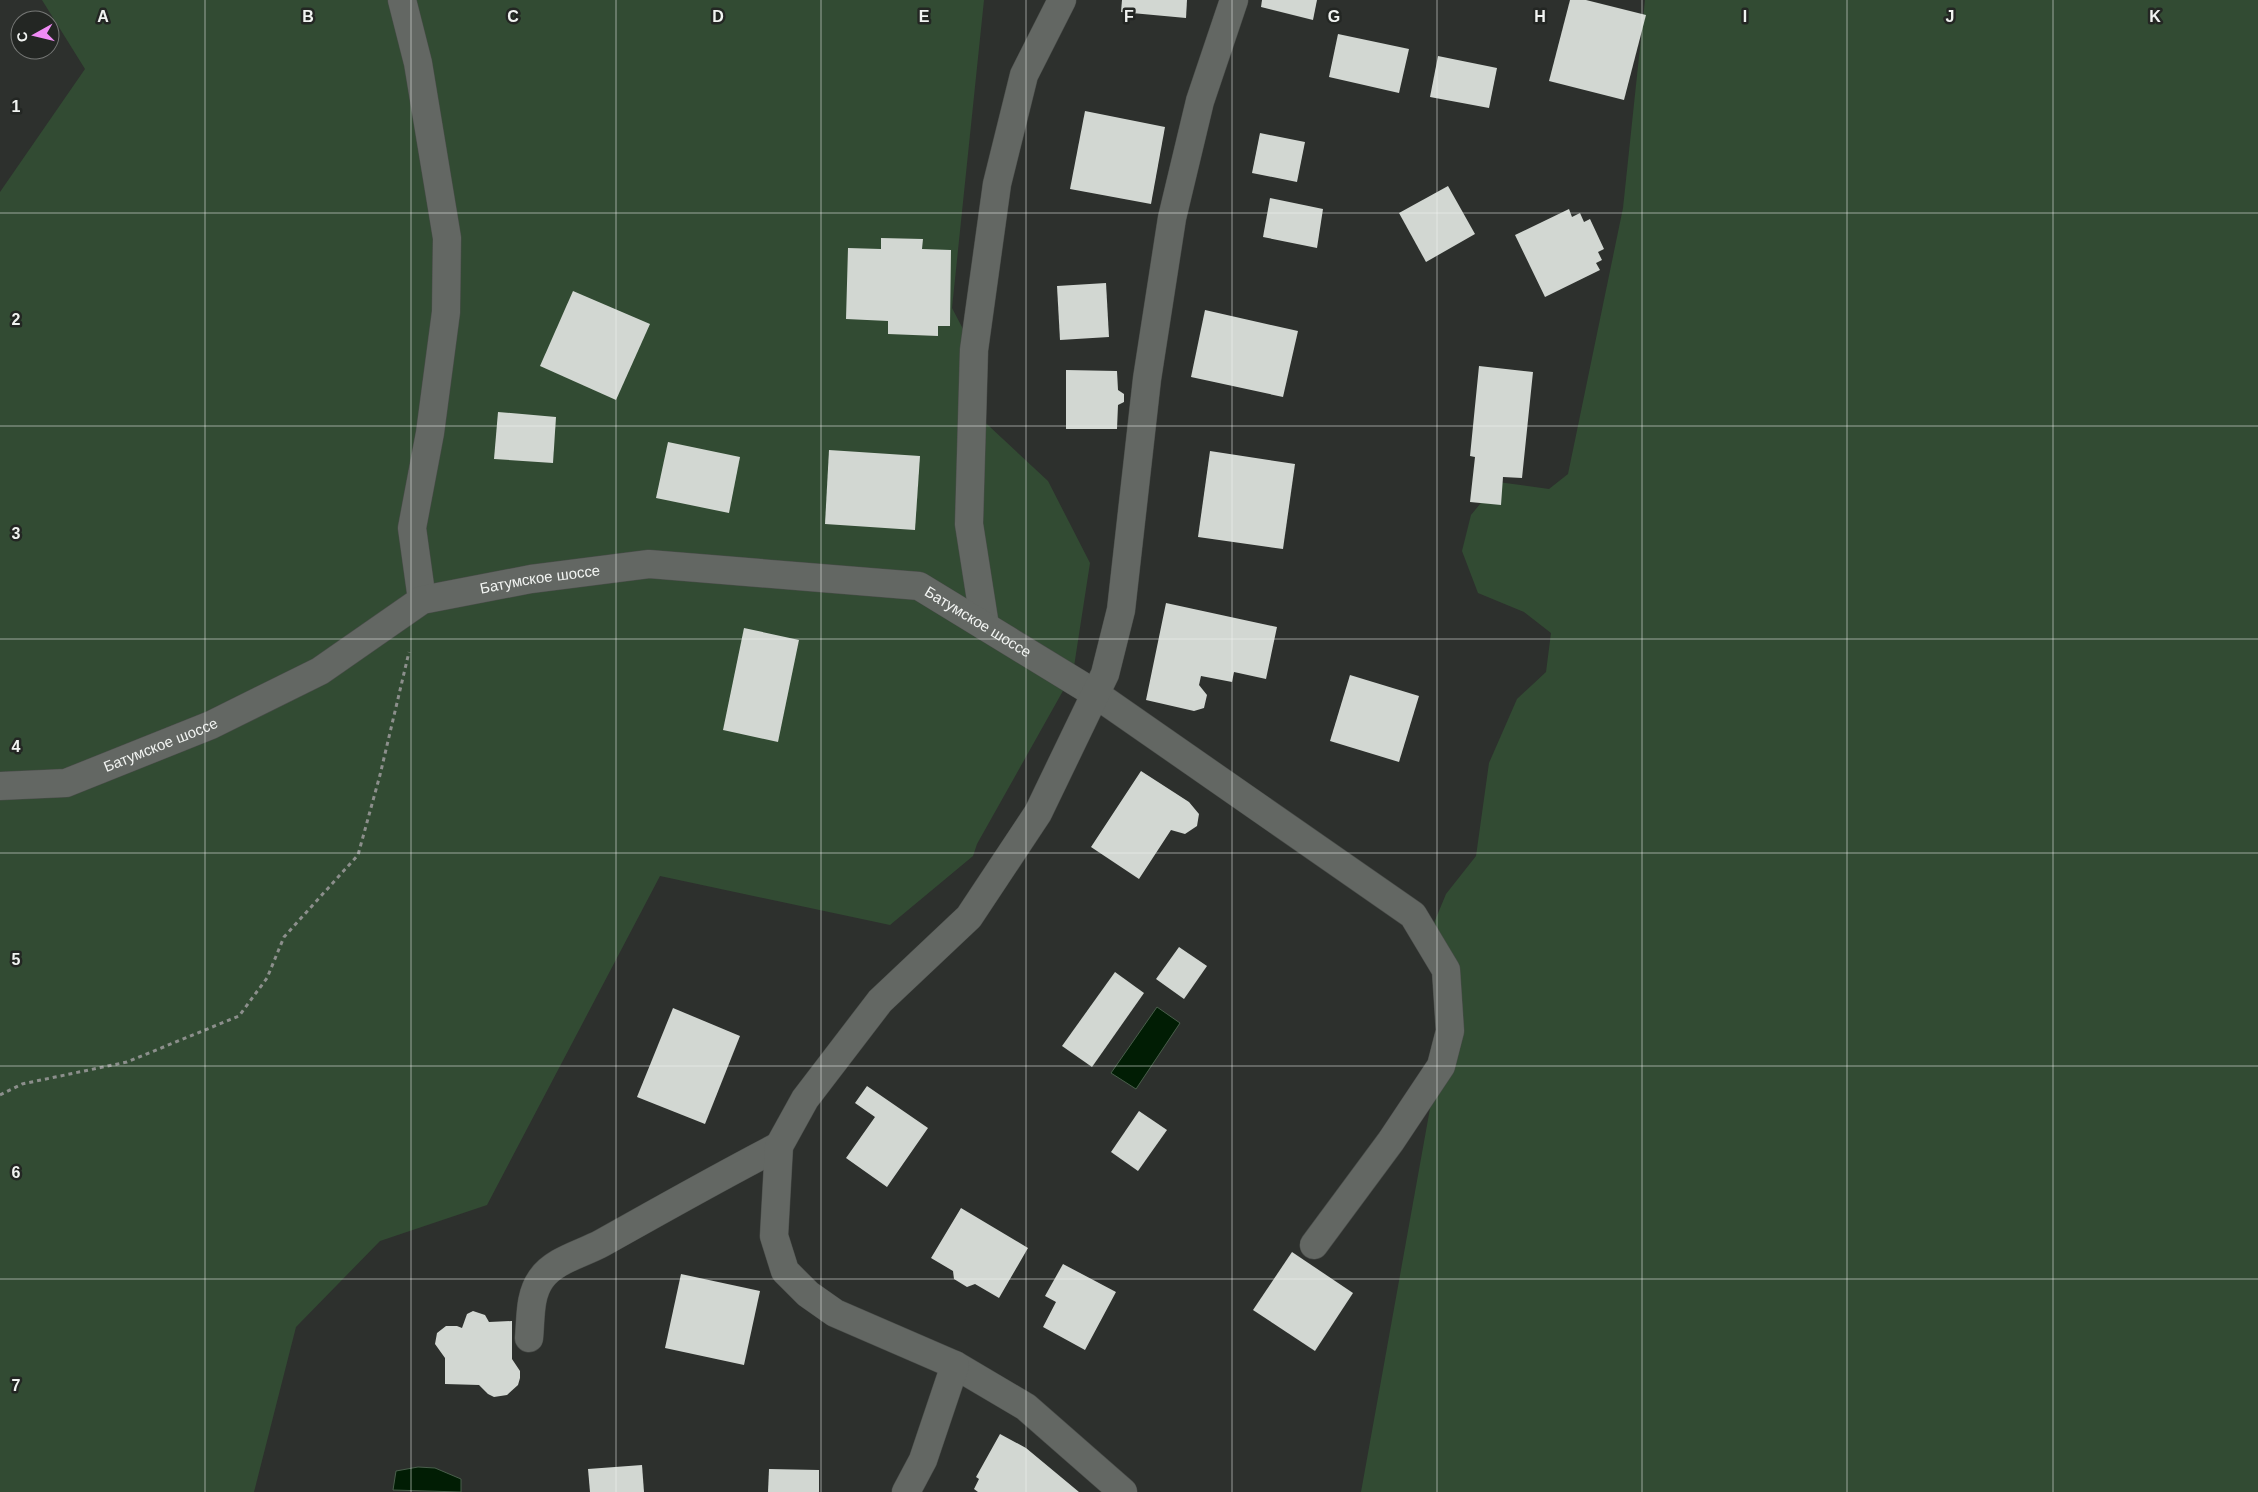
<svg xmlns="http://www.w3.org/2000/svg" width="2258" height="1492" font-family="Arial,sans-serif">
	<style>
		.green { fill: #324b33 }
		.water { fill: #011d04; stroke: #495e4b }
		.building { fill: #d2d7d2 }
		.lines { fill: none; stroke-linecap: round; stroke-linejoin: round }
		.minor-casing { stroke: #4a4d4a; stroke-width: 29 }
		.path { stroke: #8c8f8c; stroke-width: 3; stroke-dasharray: 4 4; stroke-linecap: butt }
		.minor { stroke: #636763; stroke-width: 28 }
		.grid { fill: none; stroke: #f2f4f2; stroke-width: 1; stroke-opacity: 0.55 }
		.labels { text-anchor: middle; stroke-width: 5; stroke-linejoin: round; paint-order: stroke }
		.street-label { font-size: 15px; fill: #f2f4f2; stroke: #232623 }
		.grid-label { font-size: 16px; text-anchor: middle; font-weight: bold; fill: #f2f4f2; stroke: #232623; stroke-width: 5; stroke-linejoin: round; paint-order: stroke }
	</style>
	<rect width="100%" height="100%" fill="#2d302d"/>
	<g class="green">
		<path d="M 42,0 L 984,0 L 952,308 L 974,350 L 975,413 L 1048,481 L 1090,563 L 1073,673 L 977,844 L 973,856 L 890,925 L 660,876 L 487,1205 L 380,1241 L 296,1327 L 254,1492 L 0,1492 L 0,192 L 85,69 Z"/>
		<path d="M 1645,0 L 2258,0 L 2258,1492 L 1361,1492 L 1440,1053 L 1434,923 L 1446,894 L 1476,856 L 1489,763 L 1517,699 L 1546,672 L 1551,633 L 1524,612 L 1478,593 L 1462,551 L 1471,515 L 1498,482 L 1549,489 L 1568,474 L 1623,208 Z"/>
	</g>
	<g class="water">
		<path d="M 1157,1007 L 1180,1023 L 1136,1089 L 1111,1073 Z"/>
		<path d="M 418,1467 L 435,1468 L 461,1479 L 461,1492 L 393,1490 L 396,1471 Z"/>
	</g>
	<g class="building">
		<path d="M 1122,0 L 1187,0 L 1186,18 L 1121,12 Z"/>
		<path d="M 1262,0 L 1317,0 L 1313,20 L 1261,7 Z"/>
		<path d="M 1570,0 L 1586,0 L 1646,15 L 1624,100 L 1549,81 Z"/>
		<path d="M 1338,34 L 1409,49 L 1399,93 L 1329,77 Z"/>
		<path d="M 1438,56 L 1497,68 L 1489,108 L 1430,97 Z"/>
		<path d="M 1085,111 L 1165,127 L 1151,204 L 1070,189 Z"/>
		<path d="M 1260,133 L 1305,142 L 1297,182 L 1252,173 Z"/>
		<path d="M 1448,186 L 1475,234 L 1426,262 L 1399,213 Z"/>
		<path d="M 1270,198 L 1323,209 L 1317,248 L 1263,237 Z"/>
		<path d="M 1569,209 L 1572,217 L 1580,213 L 1584,222 L 1590,219 L 1604,249 L 1598,252 L 1602,260 L 1596,263 L 1600,270 L 1545,297 L 1515,235 Z"/>
		<path d="M 881,238 L 923,239 L 922,249 L 951,250 L 950,326 L 938,326 L 938,336 L 888,334 L 888,321 L 846,319 L 848,248 L 881,249 Z"/>
		<path d="M 1106,283 L 1109,337 L 1060,340 L 1057,286 Z"/>
		<path d="M 573,291 L 650,324 L 616,400 L 540,366 Z"/>
		<path d="M 1205,310 L 1298,331 L 1283,397 L 1191,377 Z"/>
		<path d="M 1479,366 L 1533,372 L 1522,478 L 1503,477 L 1501,505 L 1470,502 L 1475,457 L 1470,456 Z"/>
		<path d="M 1066,370 L 1117,371 L 1118,390 L 1124,394 L 1124,402 L 1118,405 L 1117,429 L 1066,429 Z"/>
		<path d="M 498,412 L 556,417 L 553,463 L 494,459 Z"/>
		<path d="M 668,442 L 740,457 L 729,513 L 656,498 Z"/>
		<path d="M 829,450 L 920,456 L 915,530 L 825,524 Z"/>
		<path d="M 1210,451 L 1295,464 L 1283,549 L 1198,537 Z"/>
		<path d="M 1166,603 L 1277,627 L 1266,679 L 1234,672 L 1232,682 L 1201,676 L 1199,685 L 1207,695 L 1204,708 L 1194,711 L 1146,700 Z"/>
		<path d="M 744,628 L 799,640 L 778,742 L 723,730 Z"/>
		<path d="M 1350,675 L 1419,696 L 1399,762 L 1330,741 Z"/>
		<path d="M 1141,771 L 1189,802 L 1199,814 L 1197,826 L 1185,834 L 1171,830 L 1139,879 L 1091,847 Z"/>
		<path d="M 1179,947 L 1207,966 L 1184,999 L 1156,979 Z"/>
		<path d="M 1115,972 L 1144,993 L 1092,1067 L 1062,1046 Z"/>
		<path d="M 673,1008 L 740,1036 L 705,1124 L 637,1097 Z"/>
		<path d="M 867,1086 L 928,1128 L 887,1187 L 846,1158 L 875,1117 L 855,1103 Z"/>
		<path d="M 1139,1111 L 1167,1130 L 1138,1171 L 1111,1152 Z"/>
		<path d="M 961,1208 L 1028,1248 L 999,1298 L 975,1284 L 967,1287 L 954,1279 L 953,1271 L 931,1258 Z"/>
		<path d="M 1292,1252 L 1353,1293 L 1315,1351 L 1253,1310 Z"/>
		<path d="M 1063,1264 L 1116,1292 L 1085,1350 L 1043,1327 L 1056,1302 L 1045,1296 Z"/>
		<path d="M 681,1274 L 760,1291 L 744,1365 L 665,1348 Z"/>
		<path d="M 473,1311 L 485,1315 L 489,1322 L 512,1321 L 512,1359 L 520,1371 L 520,1378 L 518,1385 L 507,1395 L 494,1397 L 488,1394 L 479,1385 L 445,1384 L 445,1358 L 435,1344 L 437,1333 L 446,1326 L 457,1326 L 462,1328 L 467,1314 Z"/>
		<path d="M 1000,1434 L 1026,1448 L 1079,1492 L 978,1492 L 974,1489 L 979,1479 L 976,1477 Z"/>
		<path d="M 642,1465 L 644,1492 L 590,1492 L 588,1469 Z"/>
		<path d="M 769,1469 L 819,1470 L 819,1492 L 768,1492 Z"/>
	</g>
	<g class="lines">
		<defs>
			<g id="minor">
				<path d="M 402,0 L 418,63 L 447,238 L 446,312 L 430,433 L 412,528 L 422,600"/>
				<path d="M 985,626 L 969,524 L 974,350 L 997,184 L 1024,75 L 1062,0"/>
				<path id="s1" d="M 0,786 L 66,783 L 211,725 L 320,671 L 422,600 L 531,579 L 649,564 L 919,586 L 1094,693 L 1413,915 L 1446,970 L 1450,1031 L 1441,1066 L 1391,1141 L 1314,1245"/>
				<path d="M 529,1338 C 531,1318 529,1296 541,1279 C 554,1260 582,1254 602,1243 C 661,1210 719,1177 779,1146"/>
				<path d="M 955,1365 L 1026,1407 L 1123,1492"/>
				<path d="M 906,1492 L 923,1460 L 955,1365 L 835,1313 L 808,1294 L 785,1271 L 774,1236 L 779,1146 L 805,1099 L 880,1001 L 969,917 L 1038,813 L 1105,674 L 1121,610 L 1147,379 L 1172,218 L 1200,101 L 1234,0"/>
			</g>
		</defs>
		<use href="#minor" class="minor-casing"/>
		<path class="path" d="M 0,1095 L 22,1084 L 127,1062 L 239,1016 L 267,978 L 284,937 L 358,855 L 380,775 L 409,652"/>
		<use href="#minor" class="minor"/>
	</g>
	<path class="grid" d="M 205,0 L 205,1492M 411,0 L 411,1492M 616,0 L 616,1492M 821,0 L 821,1492M 1026,0 L 1026,1492M 1232,0 L 1232,1492M 1437,0 L 1437,1492M 1642,0 L 1642,1492M 1847,0 L 1847,1492M 2053,0 L 2053,1492M 0,213 L 2258,213M 0,426 L 2258,426M 0,639 L 2258,639M 0,853 L 2258,853M 0,1066 L 2258,1066M 0,1279 L 2258,1279"/>
	<g class="labels">
		<g class="street-label">
			<text dy="5" stroke="none"><textPath href="#s1" startOffset="588">Батумское шоссе</textPath></text>
			<text dy="5" stroke="none"><textPath href="#s1" startOffset="1038">Батумское шоссе</textPath></text>
			<text dy="5" stroke="none"><textPath href="#s1" startOffset="168">Батумское шоссе</textPath></text>
		</g>
	</g>
	<g class="grid-label">
		<text x="103" y="22">A</text>
		<text x="308" y="22">B</text>
		<text x="513" y="22">C</text>
		<text x="718" y="22">D</text>
		<text x="924" y="22">E</text>
		<text x="1129" y="22">F</text>
		<text x="1334" y="22">G</text>
		<text x="1540" y="22">H</text>
		<text x="1745" y="22">I</text>
		<text x="1950" y="22">J</text>
		<text x="2155" y="22">K</text>
		<text x="16" y="112">1</text>
		<text x="16" y="325">2</text>
		<text x="16" y="539">3</text>
		<text x="16" y="752">4</text>
		<text x="16" y="965">5</text>
		<text x="16" y="1178">6</text>
		<text x="16" y="1391">7</text>
	</g>
	<g transform="translate(35 35) rotate(262)"><circle r="24" fill="#232623" stroke="#767876"/>
	<path d="M0-4L9 19L0 12L-9 19Z" fill="#f08bf5"/>
	<text y="-8" font-size="14" font-weight="bold" text-anchor="middle" fill="#f2f4f2">С</text>
	</g>
</svg>
